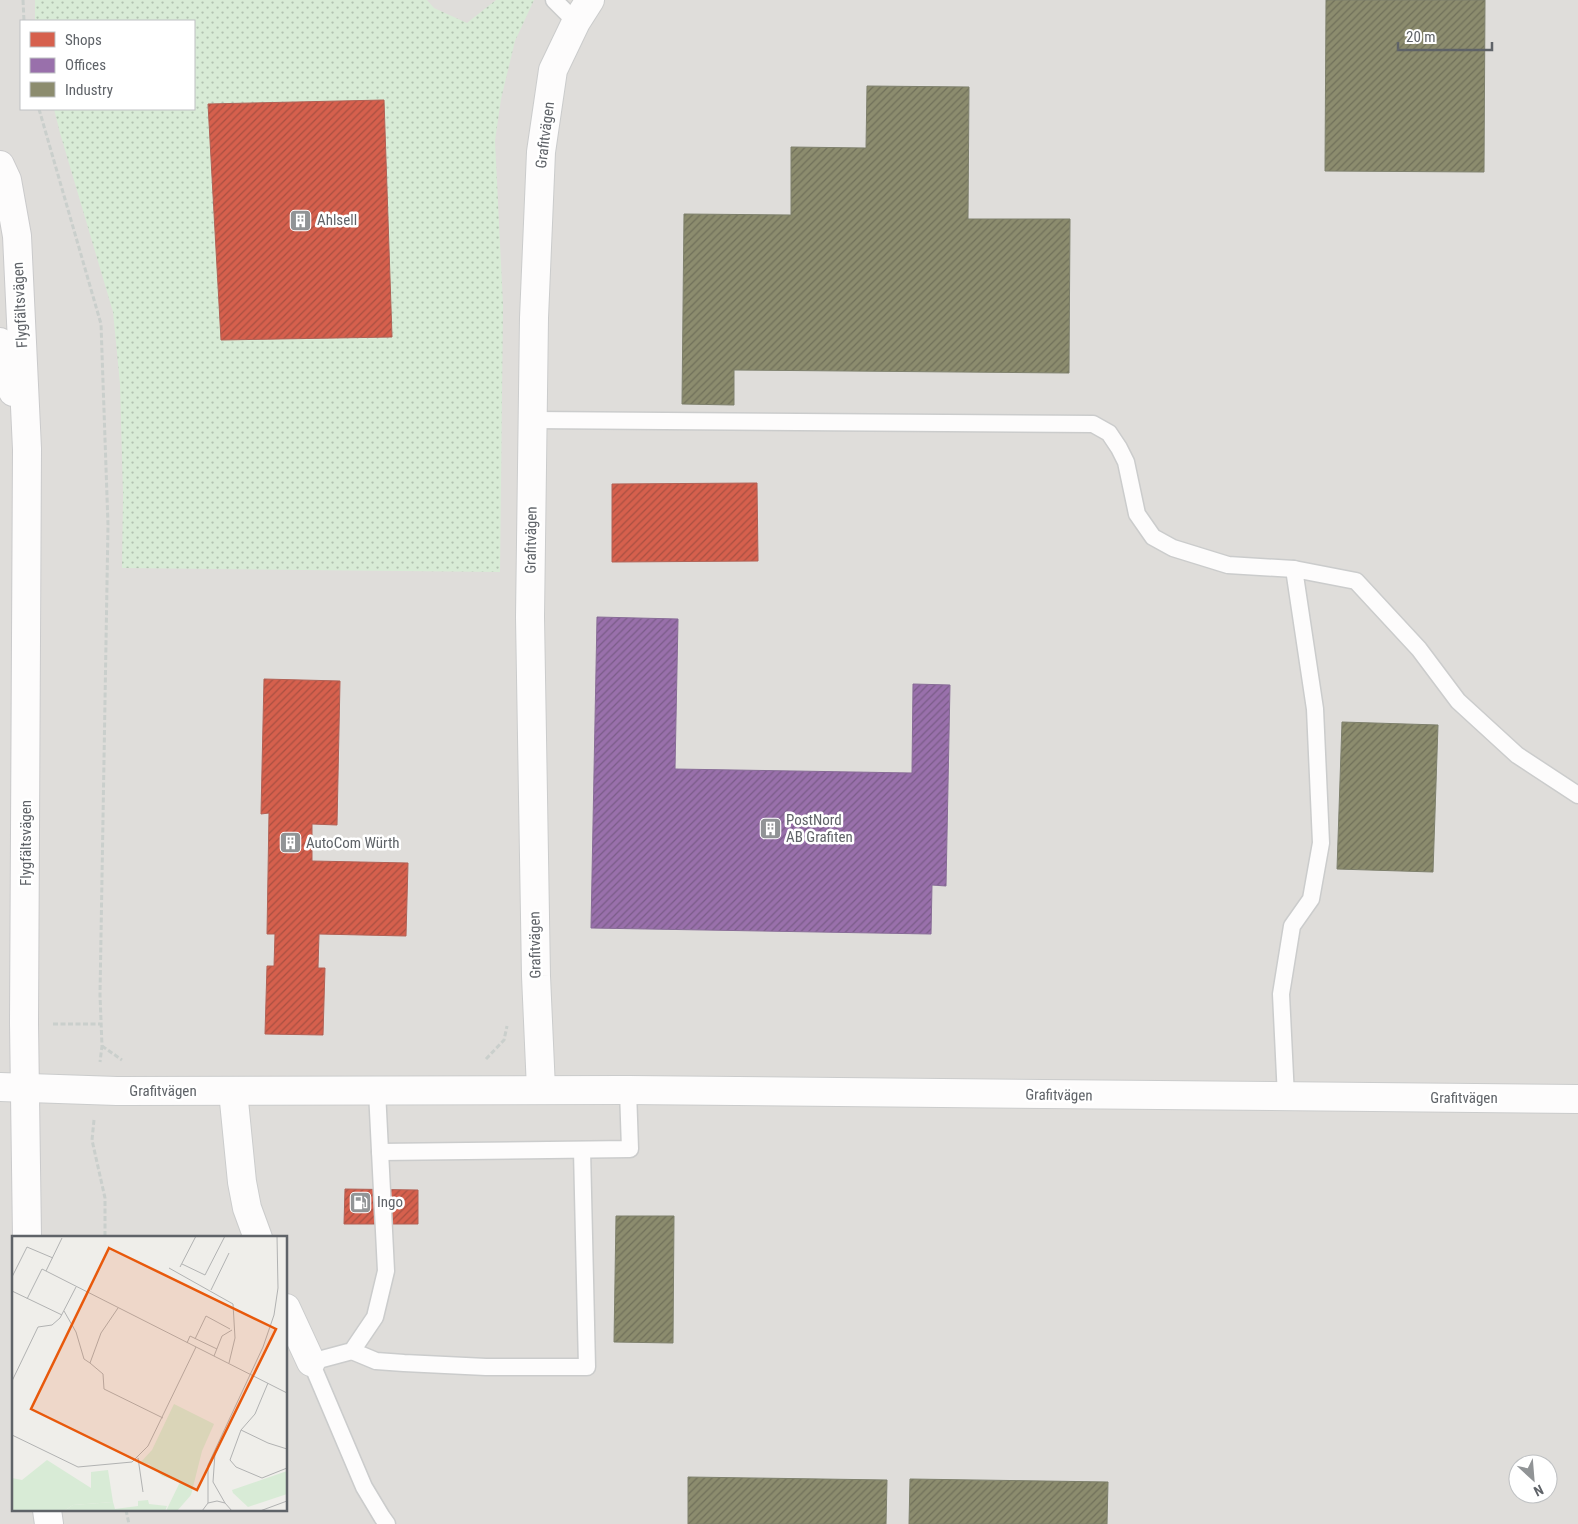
<svg xmlns="http://www.w3.org/2000/svg" width="1578" height="1524" font-family="'Roboto Condensed',sans-serif">
	<style>
		.industrial { fill: #dfddda; fill-rule: evenodd }
		.green { fill: url(#green-dots) }
		.shops { fill: url(#shops-hatch); stroke: #b26155 }
		.offices { fill: url(#offices-hatch); stroke: #886c97 }
		.industry { fill: url(#industry-hatch); stroke: #7e806c }
		.lines { fill: none; stroke-linecap: round; stroke-linejoin: round }
		.lane-casing { stroke: #cbcccc; stroke-width: 19 }
		.street-casing { stroke: #cbcccc; stroke-width: 30 }
		.secondary-casing { stroke: #cacacb; stroke-width: 30 }
		.path { stroke: #cacfcc; stroke-width: 3; stroke-dasharray: 5 2.5; stroke-linecap: butt }
		.lane { stroke: #fdfcfc; stroke-width: 16 }
		.street { stroke: #fdfcfc; stroke-width: 28 }
		.secondary { stroke: #fdfcfc; stroke-width: 28 }
		.labels { text-anchor: middle; stroke-width: 5; stroke-linejoin: round; paint-order: stroke }
		.street-label { font-size: 15px; fill: #5f6368; stroke: #fff }
		.poi-label { font-size: 15px; fill: #5f6368; stroke: #fff; text-anchor: start }
		.inset-road { fill: none; stroke: #b1b2b2; stroke-width: 1 }
		.view { fill: #e8590c; fill-opacity: 0.15; stroke: #e8590c; stroke-width: 2.5 }
		.inset-edge { fill: none; stroke: #5f6368; stroke-width: 2.5 }
	</style>
	<defs>
		<pattern id="green-dots" width="8" height="8" patternUnits="userSpaceOnUse" patternTransform="scale(1.25)"><rect width="8" height="8" fill="#d8ebd6"/><path d="M2 2h.1M6 6h.1" fill="none" stroke="#b2c2b1" stroke-width="1.8" stroke-linecap="round"/></pattern>
		<pattern id="shops-hatch" width="6" height="6" patternUnits="userSpaceOnUse" patternTransform="scale(1.25)"><rect width="6" height="6" fill="#d6604d"/><path d="M-1 1l2-2M0 6l6-6M5 7l2-2" fill="none" stroke="#a85042"/></pattern>
		<pattern id="offices-hatch" width="6" height="6" patternUnits="userSpaceOnUse" patternTransform="scale(1.25)"><rect width="6" height="6" fill="#9970ab"/><path d="M-1 1l2-2M0 6l6-6M5 7l2-2" fill="none" stroke="#7a5c88"/></pattern>
		<pattern id="industry-hatch" width="6" height="6" patternUnits="userSpaceOnUse" patternTransform="scale(1.25)"><rect width="6" height="6" fill="#8c8c6e"/><path d="M-1 1l2-2M0 6l6-6M5 7l2-2" fill="none" stroke="#70705a"/></pattern>
	</defs>
	<rect width="100%" height="100%" fill="#efeeea"/>
	<path class="industrial" d="M 0,0 L 1578,0 L 1578,1524 L 0,1524 ZM 21,21 L 194,21 L 194,109 L 21,109 ZM 14,1238 L 286,1238 L 286,1510 L 14,1510 ZM 1518,1464 L 1548,1464 L 1548,1494 L 1518,1494 Z"/>
	<path class="green" d="M 35,0 L 427,0 L 434,8 L 467,23 L 496,0 L 534,0 L 515,41 L 501,99 L 495,141 L 503,305 L 500,572 L 122,568 L 123,495 L 120,384 L 113,312 L 60,133 L 54,109 L 194,109 L 194,21 L 35,21 Z"/>
	<g class="shops">
		<path d="M 384,100 L 392,337 L 221,340 L 208,104 Z"/>
		<path d="M 757,483 L 758,561 L 612,562 L 612,484 Z"/>
		<path d="M 264,679 L 340,681 L 337,825 L 312,824 L 312,861 L 408,863 L 406,936 L 319,934 L 318,968 L 325,968 L 323,1035 L 265,1034 L 267,966 L 274,966 L 275,934 L 267,934 L 269,813 L 261,814 Z"/>
		<path d="M 345,1189 L 418,1190 L 418,1224 L 344,1224 Z"/>
	</g>
	<path class="offices" d="M 597,617 L 678,619 L 675,769 L 912,773 L 913,684 L 950,685 L 946,886 L 932,885 L 931,934 L 591,928 Z"/>
	<g class="industry">
		<path d="M 1326,0 L 1485,0 L 1484,172 L 1325,171 Z"/>
		<path d="M 867,86 L 969,87 L 968,219 L 1070,219 L 1069,373 L 734,370 L 734,405 L 682,404 L 684,214 L 791,215 L 791,147 L 866,148 Z"/>
		<path d="M 1342,722 L 1438,725 L 1433,872 L 1337,869 Z"/>
		<path d="M 616,1216 L 674,1216 L 673,1343 L 614,1342 Z"/>
		<path d="M 688,1477 L 887,1480 L 886,1524 L 688,1524 Z"/>
		<path d="M 910,1479 L 1108,1482 L 1107,1524 L 909,1524 Z"/>
	</g>
	<g class="lines">
		<defs>
			<g id="lane">
				<path d="M 554,0 L 576,22"/>
				<path d="M 532,420 L 1093,424 L 1109,433 L 1119,448 L 1126,462 L 1137,514 L 1153,537 L 1173,548 L 1228,565 L 1294,569"/>
				<path d="M 377,1091 L 386,1271 L 375,1317 L 352,1351 L 311,1362 L 364,1487 L 382,1517 L 387,1524"/>
				<path d="M 1286,1097 L 1281,994 L 1292,926 L 1311,899 L 1321,843 L 1315,709 L 1294,569 L 1356,581 L 1419,649 L 1458,701 L 1517,755 L 1578,795"/>
				<path d="M 380,1152 L 630,1149 L 628,1090"/>
				<path d="M 352,1351 L 376,1361 L 404,1363 L 486,1367 L 587,1367 L 582,1150"/>
			</g>
			<g id="street">
				<path d="M 0,1087 L 117,1091 L 628,1090 L 1578,1099"/>
				<path d="M 541,1089 L 536,976 L 530,617 L 534,318 L 541,152 L 553,70 L 576,22 L 590,0"/>
				<path d="M 233,1091 L 242,1182 L 247,1208 L 258,1238"/>
				<path d="M 286,1308 L 311,1362"/>
			</g>
			<g id="secondary">
				<path d="M 0,165 L 7,180 L 17,236 L 27,449 L 24,1023 L 27,1238"/>
				<path d="M 0,342 L 13,392"/>
				<path d="M 47,1510 L 49,1524"/>
			</g>
		</defs>
		<use href="#lane" class="lane-casing"/>
		<use href="#street" class="street-casing"/>
		<use href="#secondary" class="secondary-casing"/>
		<g class="path">
			<path d="M 23,0 L 24,21"/>
			<path d="M 39,109 L 101,324 L 108,525 L 100,995 L 102,1046 L 100,1062"/>
			<path d="M 53,1024 L 100,1024"/>
			<path d="M 102,1046 L 122,1060"/>
			<path d="M 486,1059 L 504,1040 L 507,1026"/>
			<path d="M 94,1120 L 92,1140 L 105,1198 L 105,1238"/>
			<path d="M 126,1510 L 129,1524"/>
		</g>
		<use href="#lane" class="lane"/>
		<use href="#street" class="street"/>
		<use href="#secondary" class="secondary"/>
	</g>
	<defs>
		<symbol id="building-square" viewBox="-11 -11 22 22"><rect x="-9" y="-9" width="18" height="18" rx="4" fill="#919496" stroke="#fff"/><path d="M-4-6H4V6H1V3H-1V6H-4ZM-2.5-4.3h1.7v1.8h-1.7ZM.8-4.3h1.7v1.8H.8ZM-2.5-1h1.7V.8h-1.7ZM.8-1h1.7V.8H.8Z" fill="#fff"/></symbol>
		<symbol id="fuel-square" viewBox="-11 -11 22 22"><rect x="-9" y="-9" width="18" height="18" rx="4" fill="#919496" stroke="#fff"/><path d="M-5.5-6h7V0h2V4h1.3V-2.5L3-4.5l.8-.8L6-3V5H2.5V1h-1V6h-7ZM-4.2-4.7v3.2H.2V-4.7Z" fill="#fff"/></symbol>
	</defs>
	<g fill-rule="evenodd">
		<use href="#building-square" x="288" y="208" width="25" height="25"/>
		<use href="#building-square" x="758" y="816" width="25" height="25"/>
		<use href="#building-square" x="278" y="830" width="25" height="25"/>
		<use href="#fuel-square" x="348" y="1190" width="25" height="25"/>
	</g>
	<g class="labels">
		<g class="street-label">
			<text transform="translate(545 135) rotate(-83)" y="5">Grafitvägen</text>
			<text transform="translate(20 305) rotate(-93)" y="5">Flygfältsvägen</text>
			<text transform="translate(531 540) rotate(-89)" y="5">Grafitvägen</text>
			<text transform="translate(26 843) rotate(-90)" y="5">Flygfältsvägen</text>
			<text transform="translate(535 945) rotate(-91)" y="5">Grafitvägen</text>
			<text x="163" y="1096">Grafitvägen</text>
			<text transform="translate(1059 1095) rotate(1)" y="5">Grafitvägen</text>
			<text x="1464" y="1103">Grafitvägen</text>
		</g>
		<g class="poi-label">
			<text x="317" y="225">Ahlsell</text>
			<text x="786" y="825">PostNord<tspan x="786" dy="17">AB Grafiten</tspan></text>
			<text x="306" y="848">AutoCom Würth</text>
			<text x="377" y="1207">Ingo</text>
		</g>
	</g>
	<g transform="translate(12 1236)">
		<rect width="275" height="275" fill="#efeeea"/>
		<path d="M 162,168 L 202,188 L 190,215 L 179,259 L 165,275 L 154,275 L 168,246 L 150,240 L 137,228 L 128,227 L 140,214 ZM 136,264 L 137,268 L 155,270 L 153,275 L 52,275 L 61,269 L 101,266 L 103,273 L 126,270 L 126,265 Z" fill="#d8ebd6"/>
		<path d="M 35,224 L 79,252 L 79,236 L 96,234 L 101,266 L 61,269 L 52,275 L 0,275 L 0,242 L 10,244 ZM 275,235 L 275,258 L 236,271 L 221,257 L 220,254 Z" fill="#d8ebd6"/>
		<path class="inset-road" d="M 50,2 L 34,35 L 275,157M 170,28 L 193,39 L 213,0M 168,31 L 184,0M 157,32 L 221,68 L 223,102 L 217,127M 0,41 L 15,11 L 41,22M 199,54 L 217,17M 0,55 L 50,79M 15,63 L 30,33 L 34,35M 52,75 L 64,96 L 72,123 L 78,127 L 89,97 L 106,72M 183,103 L 194,80 L 218,93M 175,107 L 178,100 L 205,113M 202,120 L 210,100 L 220,94M 78,127 L 91,138 L 92,153 L 151,182M 0,145 L 26,91 L 40,89 L 48,82 L 64,51M 256,147 L 243,178 L 229,194 L 218,224 L 224,231 L 250,242 L 275,232M 229,194 L 256,207 L 275,213M 0,199 L 66,231 L 120,226 L 136,210 L 184,111M 203,217 L 201,246 L 213,267M 126,222 L 131,256M 196,267 L 196,229 L 251,111 L 262,79 L 266,52 L 265,0M 190,275 L 196,267 L 205,265 L 213,267 L 220,275M 248,275 L 275,265"/>
		<path class="view" d="M 97,12 L 264,93 L 185,254 L 19,173 Z"/>
		<rect width="275" height="275" class="inset-edge"/>
	</g>
	<rect x="20" y="20" width="175" height="90" fill="#ffffff" stroke="#bfc1c3"/>
	<rect x="30" y="32" width="25" height="15" fill="#d6604d" stroke="#bfc1c3"/>
	<text x="65" y="45" font-size="15" fill="#5f6368">Shops</text>
	<rect x="30" y="58" width="25" height="15" fill="#9970ab" stroke="#bfc1c3"/>
	<text x="65" y="70" font-size="15" fill="#5f6368">Offices</text>
	<rect x="30" y="82" width="25" height="15" fill="#8c8c6e" stroke="#bfc1c3"/>
	<text x="65" y="95" font-size="15" fill="#5f6368">Industry</text>
	<g transform="translate(1533 1479) rotate(154)"><circle r="24" fill="#ffffff" stroke="#bfc1c3"/>
	<path d="M0-4L9 19L0 12L-9 19Z" fill="#919496"/>
	<text y="-8" font-size="14" font-weight="bold" text-anchor="middle" fill="#5f6368">N</text>
	</g>
	<path d="M1398 42v8h94v-8" fill="none" stroke="#5f6368" stroke-width="2.5"/>
	<text x="1406" y="42" font-size="15" fill="#5f6368" stroke="#ffffff" stroke-width="4" paint-order="stroke">20 m</text>
</svg>
